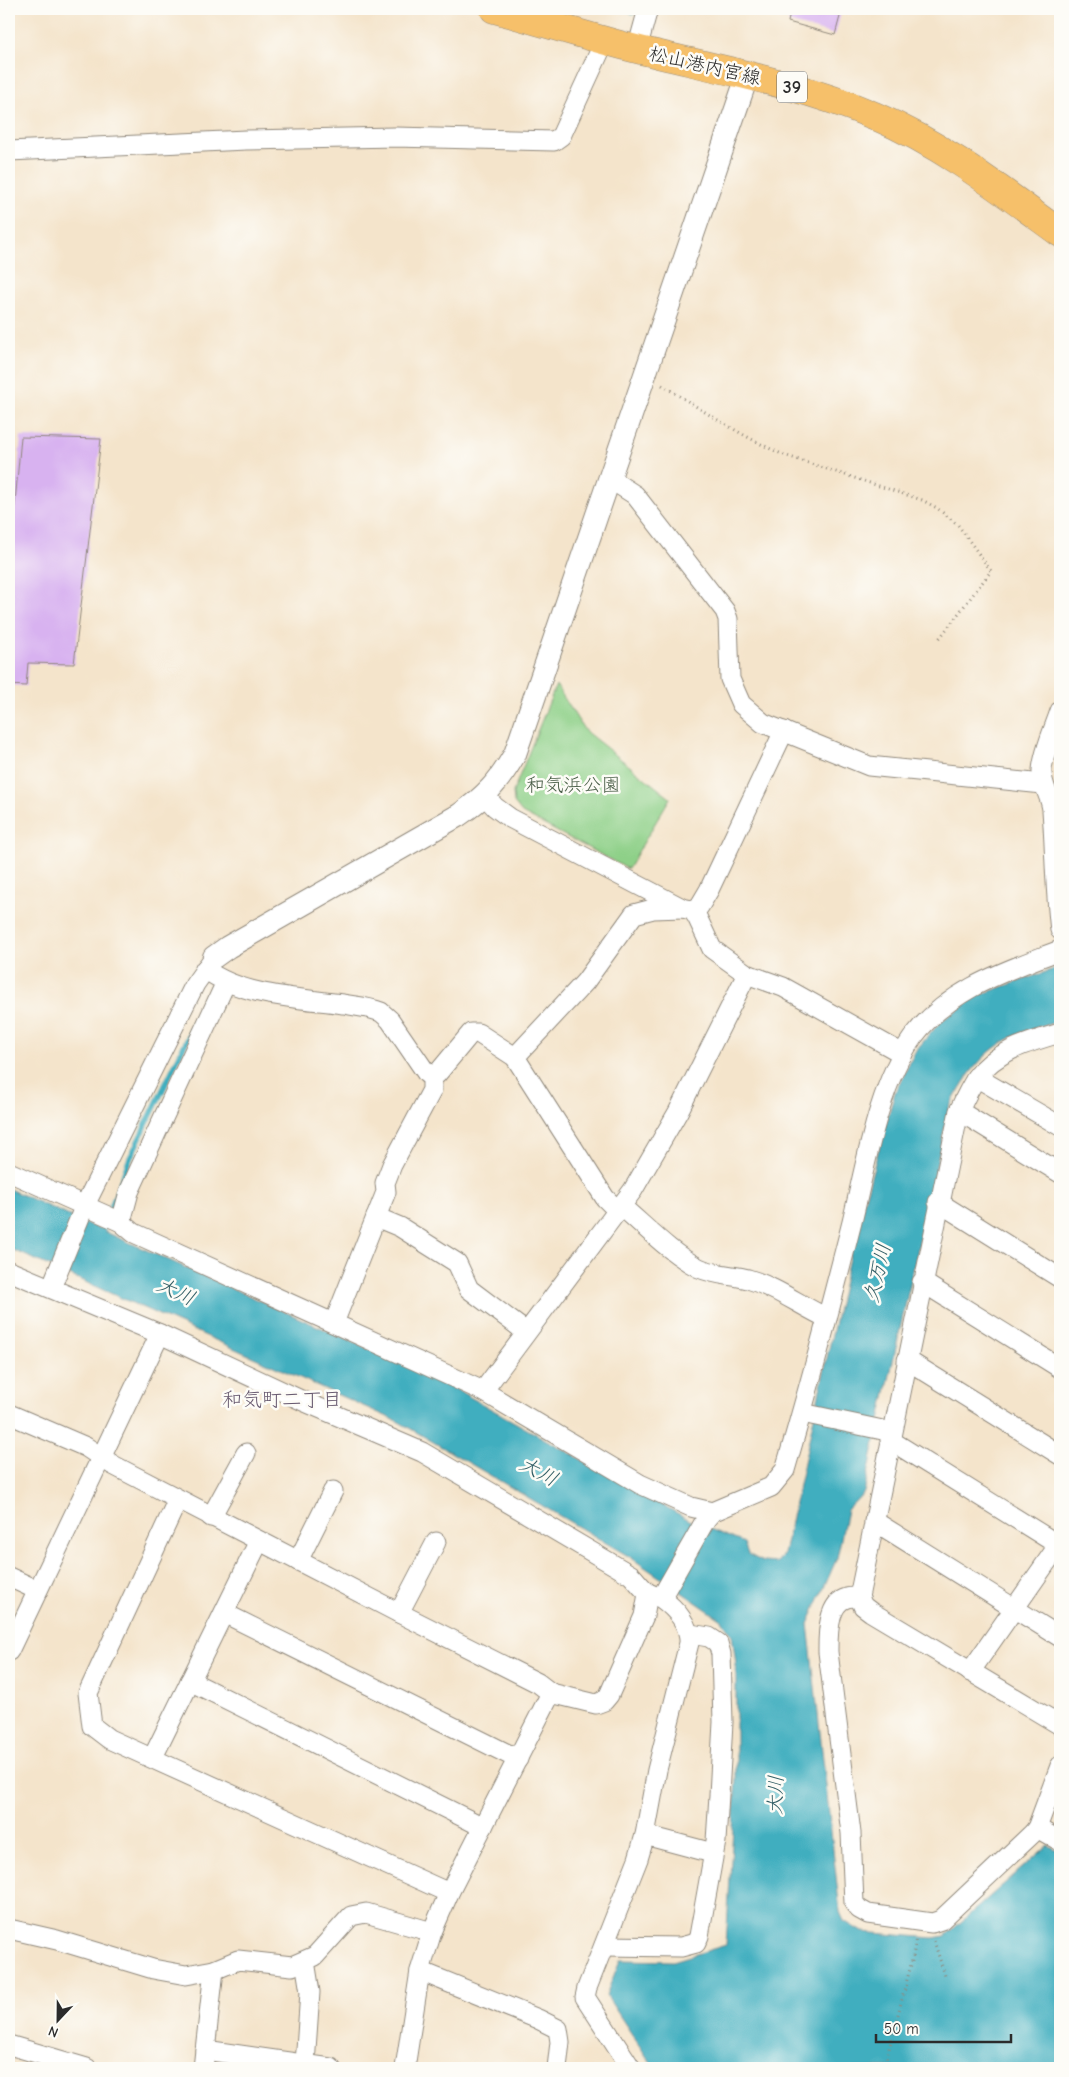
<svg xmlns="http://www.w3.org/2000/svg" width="1069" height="2077" font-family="'Comic Neue','Klee One',sans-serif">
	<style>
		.green { fill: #8ed088; stroke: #5c7e5a }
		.water { fill: #41aebf; stroke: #366c75 }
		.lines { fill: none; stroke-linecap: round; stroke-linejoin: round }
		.stream { stroke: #41aebf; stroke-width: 5.5 }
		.building { fill: #d8b2f0 }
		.minor-casing { stroke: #90887b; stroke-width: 21 }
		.tertiary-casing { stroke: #90887b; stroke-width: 24 }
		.primary-casing { stroke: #90887b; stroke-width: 29 }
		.path { stroke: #90887b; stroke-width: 3; stroke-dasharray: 1 4; stroke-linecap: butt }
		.minor { stroke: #fff; stroke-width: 19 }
		.tertiary { stroke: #fff; stroke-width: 22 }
		.primary { stroke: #f6c06b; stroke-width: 28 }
		.labels { text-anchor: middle; stroke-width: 5; stroke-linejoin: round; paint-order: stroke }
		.shield { fill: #fdfcf7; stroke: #6a6a68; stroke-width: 1 }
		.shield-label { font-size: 18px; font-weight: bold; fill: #2b2b2b }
		.street-label { font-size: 19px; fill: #2b2b2b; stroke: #fdfcf7 }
		.park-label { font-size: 19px; fill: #495d47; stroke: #fdfcf7 }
		.water-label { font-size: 20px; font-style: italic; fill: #345f66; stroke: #fdfcf7 }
		.neighbourhood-label { font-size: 20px; fill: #685a70; stroke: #fdfcf7 }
	</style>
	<rect width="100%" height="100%" fill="#fdfcf7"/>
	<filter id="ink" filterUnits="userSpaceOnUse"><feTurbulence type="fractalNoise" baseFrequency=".02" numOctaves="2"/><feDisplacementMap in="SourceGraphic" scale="10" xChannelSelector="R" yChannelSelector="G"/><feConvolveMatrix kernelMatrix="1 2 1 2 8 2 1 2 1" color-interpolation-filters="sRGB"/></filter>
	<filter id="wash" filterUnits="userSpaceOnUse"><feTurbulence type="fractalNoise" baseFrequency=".0096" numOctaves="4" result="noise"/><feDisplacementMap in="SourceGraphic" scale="20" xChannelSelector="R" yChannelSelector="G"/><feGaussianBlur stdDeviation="1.12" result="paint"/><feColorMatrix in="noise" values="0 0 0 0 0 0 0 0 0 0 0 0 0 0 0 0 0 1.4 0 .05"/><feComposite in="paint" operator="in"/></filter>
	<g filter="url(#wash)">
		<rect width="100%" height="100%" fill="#f4e4cb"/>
		<path class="green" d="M 556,685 L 585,731 L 670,798 L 628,869 L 522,813 L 514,803 L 513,792 Z"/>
		<path class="water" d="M 1060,967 L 1060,1021 C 1044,1026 1024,1030 1009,1039 C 980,1054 964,1080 949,1108 L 864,1492 L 847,1510 L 837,1558 L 808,1624 L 840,1912 L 844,1921 L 862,1932 L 933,1938 L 945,1936 L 1048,1845 L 1060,1851 L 1060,2068 L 654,2068 L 606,1995 L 620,1960 L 673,1961 L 726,1945 L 736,1778 L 736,1664 L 732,1635 L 722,1620 L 630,1557 L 399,1422 L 9,1248 L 9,1189 L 443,1382 L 693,1522 L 744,1543 L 748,1554 L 763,1562 L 777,1563 L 784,1553 L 853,1240 L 895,1092 L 916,1050 L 941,1021 L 979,995 Z"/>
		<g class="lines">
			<g class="stream">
				<path d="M 633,12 L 634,9"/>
				<path d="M 100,1236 L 130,1158 L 197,1019"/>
			</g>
		</g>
		<g id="blocks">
			<g class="building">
				<path d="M 791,9 L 842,9 L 835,35 L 788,22 Z"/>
				<path d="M 21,437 L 101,439 L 74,664 L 28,663 L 26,686 L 9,685 L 9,524 L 13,525 Z"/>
			</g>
		</g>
	</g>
	<g filter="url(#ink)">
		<use href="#blocks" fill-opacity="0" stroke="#90887b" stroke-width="1"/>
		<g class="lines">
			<defs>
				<g id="minor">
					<path d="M 637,49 L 648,9"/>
					<path d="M 9,151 L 246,140 L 395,137 L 554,141 L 561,136 L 605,40"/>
					<path d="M 610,479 L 635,495 L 725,611 L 728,619 L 730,679 L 741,704 L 763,723 L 869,766 L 1043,784"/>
					<path d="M 1060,711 C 1054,729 1044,750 1042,770 C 1041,785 1051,796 1052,810 C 1055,850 1055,890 1060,930"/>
					<path d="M 485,796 L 495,807 L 510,818 L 682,908 L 692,910 L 697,917 L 712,949 L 747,974 L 783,987 L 903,1054"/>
					<path d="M 692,910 L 699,907 L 709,890 L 784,731"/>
					<path d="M 205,969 C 240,996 299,998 343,1004 C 355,1006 369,1007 381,1012 L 390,1020 L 427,1074 L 437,1074 L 471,1033 L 478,1033 L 515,1057 L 605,1198 L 617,1210"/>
					<path d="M 1060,1033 C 1030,1042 997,1050 977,1077 C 970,1087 964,1100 959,1111 L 859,1597 L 863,1606 L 871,1612 L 1060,1725"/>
					<path d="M 515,1057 L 585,982 L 634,914 L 653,909 L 682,908"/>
					<path d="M 976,1077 L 1060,1126"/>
					<path d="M 959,1111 L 1060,1173"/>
					<path d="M 9,1172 L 121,1222 L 134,1233 L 483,1391 L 640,1484 L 691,1507 L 712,1512"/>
					<path d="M 938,1202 L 1060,1278"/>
					<path d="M 621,1206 C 646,1227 670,1253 699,1268 C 715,1275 732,1275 748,1279 C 776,1287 801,1306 827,1318"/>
					<path d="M 376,1217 L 400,1227 L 457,1263 L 469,1289 L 526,1332"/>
					<path d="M 121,1222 L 129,1192 L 226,982"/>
					<path d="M 9,1271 L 160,1334 L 303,1401 L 422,1452 L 631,1575 C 637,1581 641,1587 647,1592 C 651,1595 657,1596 661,1598 C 676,1609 690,1625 689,1643 L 657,1770 L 645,1835 L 638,1859 L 587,1988 L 585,1997 L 631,2068"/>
					<path d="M 922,1282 L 1060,1368"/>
					<path d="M 51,1288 L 85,1205 L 195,984 L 212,960"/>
					<path d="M 334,1323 L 386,1192 L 385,1183 L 392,1165 L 432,1090 L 432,1074"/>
					<path d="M 907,1360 L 1060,1455"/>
					<path d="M 483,1391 L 633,1190 L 678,1112 L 747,974"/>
					<path d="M 802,1413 L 892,1432"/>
					<path d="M 9,1414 L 86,1447 L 113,1465 L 399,1613 L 538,1683 L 551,1693"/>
					<path d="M 890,1440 L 1060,1546"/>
					<path d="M 178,1499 L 88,1693 L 92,1726 L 109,1739 L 449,1893"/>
					<path d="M 211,1517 L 246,1453"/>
					<path d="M 874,1521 L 1060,1637"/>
					<path d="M 298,1561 L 333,1491"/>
					<path d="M 9,1577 L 37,1590"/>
					<path d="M 859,1597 C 855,1597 850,1597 847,1598 C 827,1603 828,1637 828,1652 L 851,1833 L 854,1903 L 859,1909 L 868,1914 L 932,1923 L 941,1920 L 1032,1834 L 1037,1828 L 1060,1766"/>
					<path d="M 661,1598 L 706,1519 L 712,1512 L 771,1487 L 785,1470 C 809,1388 831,1305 852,1222 C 866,1164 878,1086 913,1037 C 950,988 1006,971 1060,950"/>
					<path d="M 224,1613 L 518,1759"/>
					<path d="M 399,1613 L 436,1542"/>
					<path d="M 9,1651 L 160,1334"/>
					<path d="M 970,1672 L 1060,1543"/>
					<path d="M 190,1681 L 483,1827"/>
					<path d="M 153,1757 L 259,1541"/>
					<path d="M 1037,1828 L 1060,1841"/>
					<path d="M 645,1835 L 705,1851"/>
					<path d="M 9,1929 L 57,1940 L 153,1969 L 186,1975 L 214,1970"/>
					<path d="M 604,1946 L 681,1947 L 696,1943 L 699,1936 L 716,1841 L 719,1795 L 723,1722 L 721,1654 L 718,1643 L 709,1637 L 690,1634"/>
					<path d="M 420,1971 L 538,2019 L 558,2029 L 560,2042 L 557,2068"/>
					<path d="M 9,2045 L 87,2068"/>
					<path d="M 205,2050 L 331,2068"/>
					<path d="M 305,2064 L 310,1992 L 305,1961"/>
					<path d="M 203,2068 L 214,1970 L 238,1960 L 292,1966 L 315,1956 L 351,1916 L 366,1913 L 432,1932 L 449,1893 L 551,1693 L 596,1704 L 604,1701 L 609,1695 L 644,1616 L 648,1594"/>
					<path d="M 405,2068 L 420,1971 L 432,1932"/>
				</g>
				<path id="tertiary" d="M 214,957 L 228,947 L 459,815 C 485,797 499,782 515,754 L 748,74"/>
				<path id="primary" d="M 494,9 C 542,22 589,37 636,49 C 717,69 798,83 875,116 C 943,145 1001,190 1060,233"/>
			</defs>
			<use href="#minor" class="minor-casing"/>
			<use href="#tertiary" class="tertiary-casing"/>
			<use href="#primary" class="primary-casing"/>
			<g class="path">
				<path d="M 662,385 C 702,410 741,436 784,455 L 922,500 L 937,508 L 958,525 L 991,571 L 939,639"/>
				<path d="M 934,1941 L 946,1979"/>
				<path d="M 884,2068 L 913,1957 L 916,1937"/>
			</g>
			<use href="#minor" class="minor"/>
			<use href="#tertiary" class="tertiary"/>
			<use href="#primary" class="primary"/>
		</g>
	</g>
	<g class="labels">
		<rect class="shield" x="777" y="71.5" width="30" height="31" rx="4"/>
		<g class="shield-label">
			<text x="792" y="93">39</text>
		</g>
		<g class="street-label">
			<text transform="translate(705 65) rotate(13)" y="7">松山港内宮線</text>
		</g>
		<g class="park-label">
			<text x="573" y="791">和気浜公園</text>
		</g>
		<g class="water-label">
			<text transform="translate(877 1273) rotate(-77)" y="7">久万川</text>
			<text transform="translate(176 1291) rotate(25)" y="7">大川</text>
			<text transform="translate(539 1471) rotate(28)" y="7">大川</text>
			<text transform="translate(775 1795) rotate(-88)" y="7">大川</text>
		</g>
		<g class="neighbourhood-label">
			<text x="282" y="1406">和気町二丁目</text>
		</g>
	</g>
	<rect width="1069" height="2077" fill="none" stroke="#fdfcf7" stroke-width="30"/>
	<g transform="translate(58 2020) rotate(202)" stroke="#fdfcf7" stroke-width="4" paint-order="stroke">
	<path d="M0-4L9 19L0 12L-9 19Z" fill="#2b2b2b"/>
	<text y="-8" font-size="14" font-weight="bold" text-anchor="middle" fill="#2b2b2b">N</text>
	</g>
	<path d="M876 2034v8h135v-8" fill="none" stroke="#2b2b2b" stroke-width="2.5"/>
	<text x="884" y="2034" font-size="15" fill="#2b2b2b" stroke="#fdfcf7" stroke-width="4" paint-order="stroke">50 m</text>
</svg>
